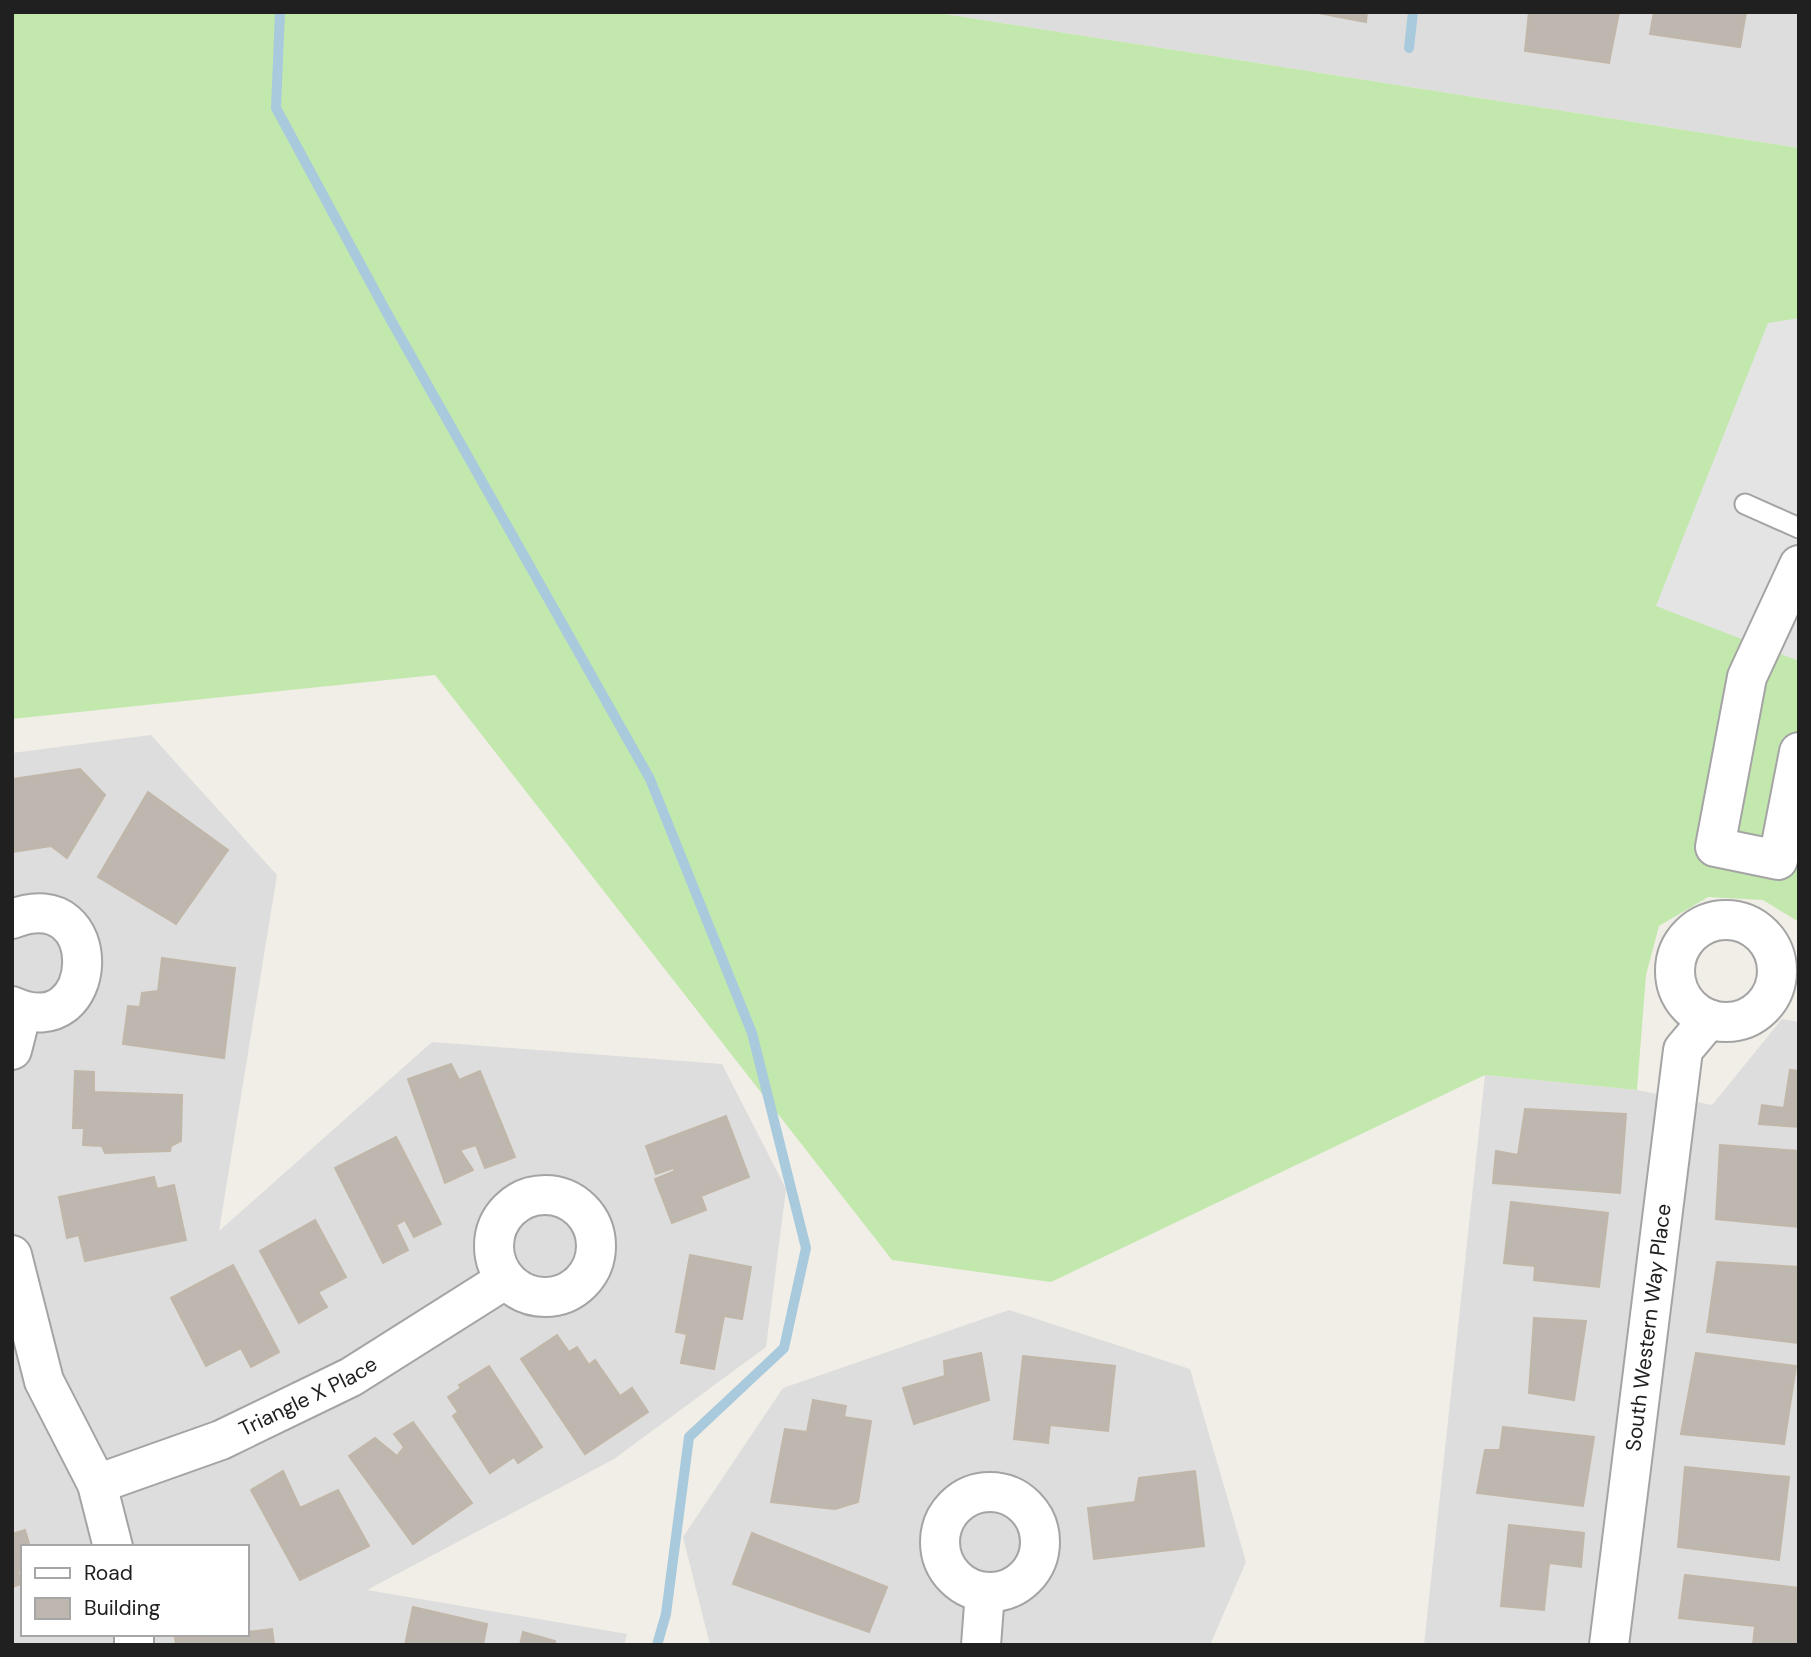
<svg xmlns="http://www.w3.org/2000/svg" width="1811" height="1657" font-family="'DM Sans',sans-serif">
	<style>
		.residential { fill: #dedddd; fill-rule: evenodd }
		.grass { fill: #c3e8ae }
		.parking { fill: #e4e4e4 }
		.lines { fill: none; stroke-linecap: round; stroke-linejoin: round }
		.stream { stroke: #a9cadc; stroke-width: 10 }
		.building { fill: #bdb7b0; stroke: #c1b7a9; stroke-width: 2 }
		.lane-casing { stroke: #a4a4a4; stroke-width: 23 }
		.street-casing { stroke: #a4a4a4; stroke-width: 42 }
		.lane { stroke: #fff; stroke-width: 19 }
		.street { stroke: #fff; stroke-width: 38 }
		.labels { text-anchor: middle; stroke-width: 7; stroke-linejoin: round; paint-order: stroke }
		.street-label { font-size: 21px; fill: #202020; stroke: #fff }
	</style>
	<rect width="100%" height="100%" fill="#f0eee6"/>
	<g class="residential">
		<path d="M 932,12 L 1799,12 L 1799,148 Z"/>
		<path d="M 151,735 L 277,875 L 219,1231 L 432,1042 L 722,1064 L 786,1189 L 766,1347 L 614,1459 L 367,1590 L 627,1634 L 624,1645 L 12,1645 L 12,753 ZM 23,1547 L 247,1547 L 247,1634 L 23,1634 Z"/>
		<path d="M 1782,1019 L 1799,1022 L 1799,1645 L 1424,1645 L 1485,1075 L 1637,1090 L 1712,1105 Z"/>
		<path d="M 1009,1310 L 1190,1369 L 1246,1562 L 1210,1645 L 710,1645 L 683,1537 L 783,1388 Z"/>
	</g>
	<path class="grass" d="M 12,12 L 932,12 L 1799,148 L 1799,922 L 1763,900 L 1708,897 L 1659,926 L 1646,975 L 1637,1090 L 1485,1075 L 1051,1282 L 892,1260 L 435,675 L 12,719 Z"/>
	<path class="parking" d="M 1799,318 L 1799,661 L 1656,606 L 1768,323 Z"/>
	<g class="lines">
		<g class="stream">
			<path d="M 280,12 L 276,108 L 388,315 L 650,779 L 752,1033 L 806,1248 L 784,1348 L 689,1437 L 666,1614 L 657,1645"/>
			<path d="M 1409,48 L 1413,12"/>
		</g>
	</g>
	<g class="building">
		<path d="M 1313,12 L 1367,12 L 1366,22 Z"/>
		<path d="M 1529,12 L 1619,12 L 1609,63 L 1525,51 Z"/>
		<path d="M 1654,12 L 1746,12 L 1740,47 L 1650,34 Z"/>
		<path d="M 80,769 L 105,795 L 67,858 L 51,846 L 12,852 L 12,779 Z"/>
		<path d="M 148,792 L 228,850 L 176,924 L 98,877 Z"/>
		<path d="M 162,958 L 235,968 L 224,1058 L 123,1044 L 128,1006 L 140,1007 L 142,993 L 158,991 Z"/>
		<path d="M 451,1064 L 459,1080 L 480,1071 L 515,1157 L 485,1168 L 476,1145 L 460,1150 L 473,1170 L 445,1183 L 408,1079 Z"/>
		<path d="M 1790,1070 L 1799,1071 L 1799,1127 L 1759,1124 L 1762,1105 L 1784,1108 Z"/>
		<path d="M 75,1071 L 94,1072 L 94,1092 L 182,1095 L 181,1141 L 171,1146 L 170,1151 L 105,1153 L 102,1146 L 83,1145 L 84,1128 L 73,1128 Z"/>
		<path d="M 1525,1109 L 1626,1114 L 1620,1193 L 1493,1183 L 1496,1151 L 1518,1155 Z"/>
		<path d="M 726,1116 L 749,1177 L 701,1196 L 706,1210 L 672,1223 L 655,1179 L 675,1171 L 673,1168 L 656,1174 L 646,1146 Z"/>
		<path d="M 396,1137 L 441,1224 L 414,1237 L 405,1220 L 396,1225 L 408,1250 L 383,1263 L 335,1168 Z"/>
		<path d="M 1720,1145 L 1799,1151 L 1799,1227 L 1716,1219 Z"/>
		<path d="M 154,1177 L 157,1189 L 174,1185 L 186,1240 L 85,1261 L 79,1235 L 67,1238 L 59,1197 Z"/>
		<path d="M 1511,1202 L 1608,1213 L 1599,1287 L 1534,1280 L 1535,1266 L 1504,1263 Z"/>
		<path d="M 315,1220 L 346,1277 L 318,1292 L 327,1307 L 299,1323 L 260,1251 Z"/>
		<path d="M 690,1255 L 751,1267 L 742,1319 L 724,1316 L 714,1369 L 681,1363 L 687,1334 L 676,1332 Z"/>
		<path d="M 1717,1262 L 1799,1267 L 1799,1343 L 1707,1332 Z"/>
		<path d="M 233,1265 L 279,1352 L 251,1367 L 241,1348 L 206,1366 L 171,1298 Z"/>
		<path d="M 1534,1318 L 1586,1321 L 1574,1400 L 1529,1393 Z"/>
		<path d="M 557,1335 L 569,1352 L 577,1347 L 589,1365 L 595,1360 L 620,1396 L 632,1388 L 648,1412 L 585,1454 L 521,1359 Z"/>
		<path d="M 981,1353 L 989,1400 L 914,1424 L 903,1388 L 945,1376 L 944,1361 Z"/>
		<path d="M 1696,1353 L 1796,1366 L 1784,1444 L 1681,1434 Z"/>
		<path d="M 1023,1356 L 1115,1366 L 1108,1431 L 1050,1425 L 1048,1443 L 1014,1439 Z"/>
		<path d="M 489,1366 L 542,1447 L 518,1463 L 514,1457 L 490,1473 L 453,1416 L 458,1412 L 448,1397 L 461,1388 L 459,1385 Z"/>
		<path d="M 813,1400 L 846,1406 L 844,1417 L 871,1421 L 858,1502 L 835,1509 L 771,1502 L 785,1429 L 807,1432 Z"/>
		<path d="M 413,1422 L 472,1503 L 413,1544 L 349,1456 L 375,1438 L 397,1456 L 404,1447 L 394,1434 Z"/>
		<path d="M 1503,1427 L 1594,1437 L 1583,1506 L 1477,1493 L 1485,1450 L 1500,1450 Z"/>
		<path d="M 1685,1467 L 1789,1477 L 1779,1560 L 1678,1547 Z"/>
		<path d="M 283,1471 L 300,1508 L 338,1490 L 369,1546 L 300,1580 L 251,1490 Z"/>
		<path d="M 1195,1471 L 1204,1546 L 1094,1559 L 1088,1508 L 1135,1502 L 1139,1478 Z"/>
		<path d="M 1509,1525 L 1584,1533 L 1581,1567 L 1549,1563 L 1544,1610 L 1501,1606 Z"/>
		<path d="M 25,1530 L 30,1547 L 23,1547 L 23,1570 L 18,1571 L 21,1584 L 12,1587 L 12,1534 Z"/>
		<path d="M 752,1533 L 887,1587 L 869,1632 L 733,1584 Z"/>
		<path d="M 1685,1575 L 1799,1588 L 1799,1645 L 1753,1645 L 1755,1626 L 1679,1618 Z"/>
		<path d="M 413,1607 L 487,1624 L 483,1645 L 405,1645 Z"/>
		<path d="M 272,1629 L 274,1645 L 176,1645 L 175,1638 L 247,1634 L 247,1632 Z"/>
		<path d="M 523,1632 L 555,1641 L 556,1645 L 520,1645 Z"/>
	</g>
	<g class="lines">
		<defs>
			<path id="lane" d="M 1745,504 L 1799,528"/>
			<g id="street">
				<path d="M 1799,565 L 1747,677 L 1715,847 L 1778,860 L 1799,752"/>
				<path d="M 12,919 C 109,881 102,1047 12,1006"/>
				<circle cx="1726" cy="971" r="51"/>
				<path d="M 12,1050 L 22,1011"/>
				<circle cx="545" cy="1246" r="51"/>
				<path d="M 12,1255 L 44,1381 L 97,1484 L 113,1547"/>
				<path id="s1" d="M 97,1484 L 221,1440 L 351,1377 L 506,1279"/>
				<circle cx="990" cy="1542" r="50"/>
				<path d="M 134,1645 L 134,1634"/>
				<path d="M 981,1645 L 985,1592"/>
				<path id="s2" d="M 1609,1645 L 1683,1050 L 1709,1019"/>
			</g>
		</defs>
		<use href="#lane" class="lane-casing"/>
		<use href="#street" class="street-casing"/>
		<use href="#lane" class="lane"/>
		<use href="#street" class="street"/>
	</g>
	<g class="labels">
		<g class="street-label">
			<text dy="7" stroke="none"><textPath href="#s2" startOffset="320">South Western Way Place</textPath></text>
			<text dy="7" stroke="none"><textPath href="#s1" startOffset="229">Triangle X Place</textPath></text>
		</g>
	</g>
	<rect width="1811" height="1657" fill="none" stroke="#202020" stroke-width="28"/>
	<rect x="21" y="1545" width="228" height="91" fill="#ffffff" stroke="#a6a6a6" stroke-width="2"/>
	<rect x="35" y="1568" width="35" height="10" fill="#ffffff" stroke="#a6a6a6" stroke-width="2"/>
	<text x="84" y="1580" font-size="21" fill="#202020">Road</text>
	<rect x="35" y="1598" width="35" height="21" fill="#bdb7b0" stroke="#a6a6a6" stroke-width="2"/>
	<text x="84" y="1615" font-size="21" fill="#202020">Building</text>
</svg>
